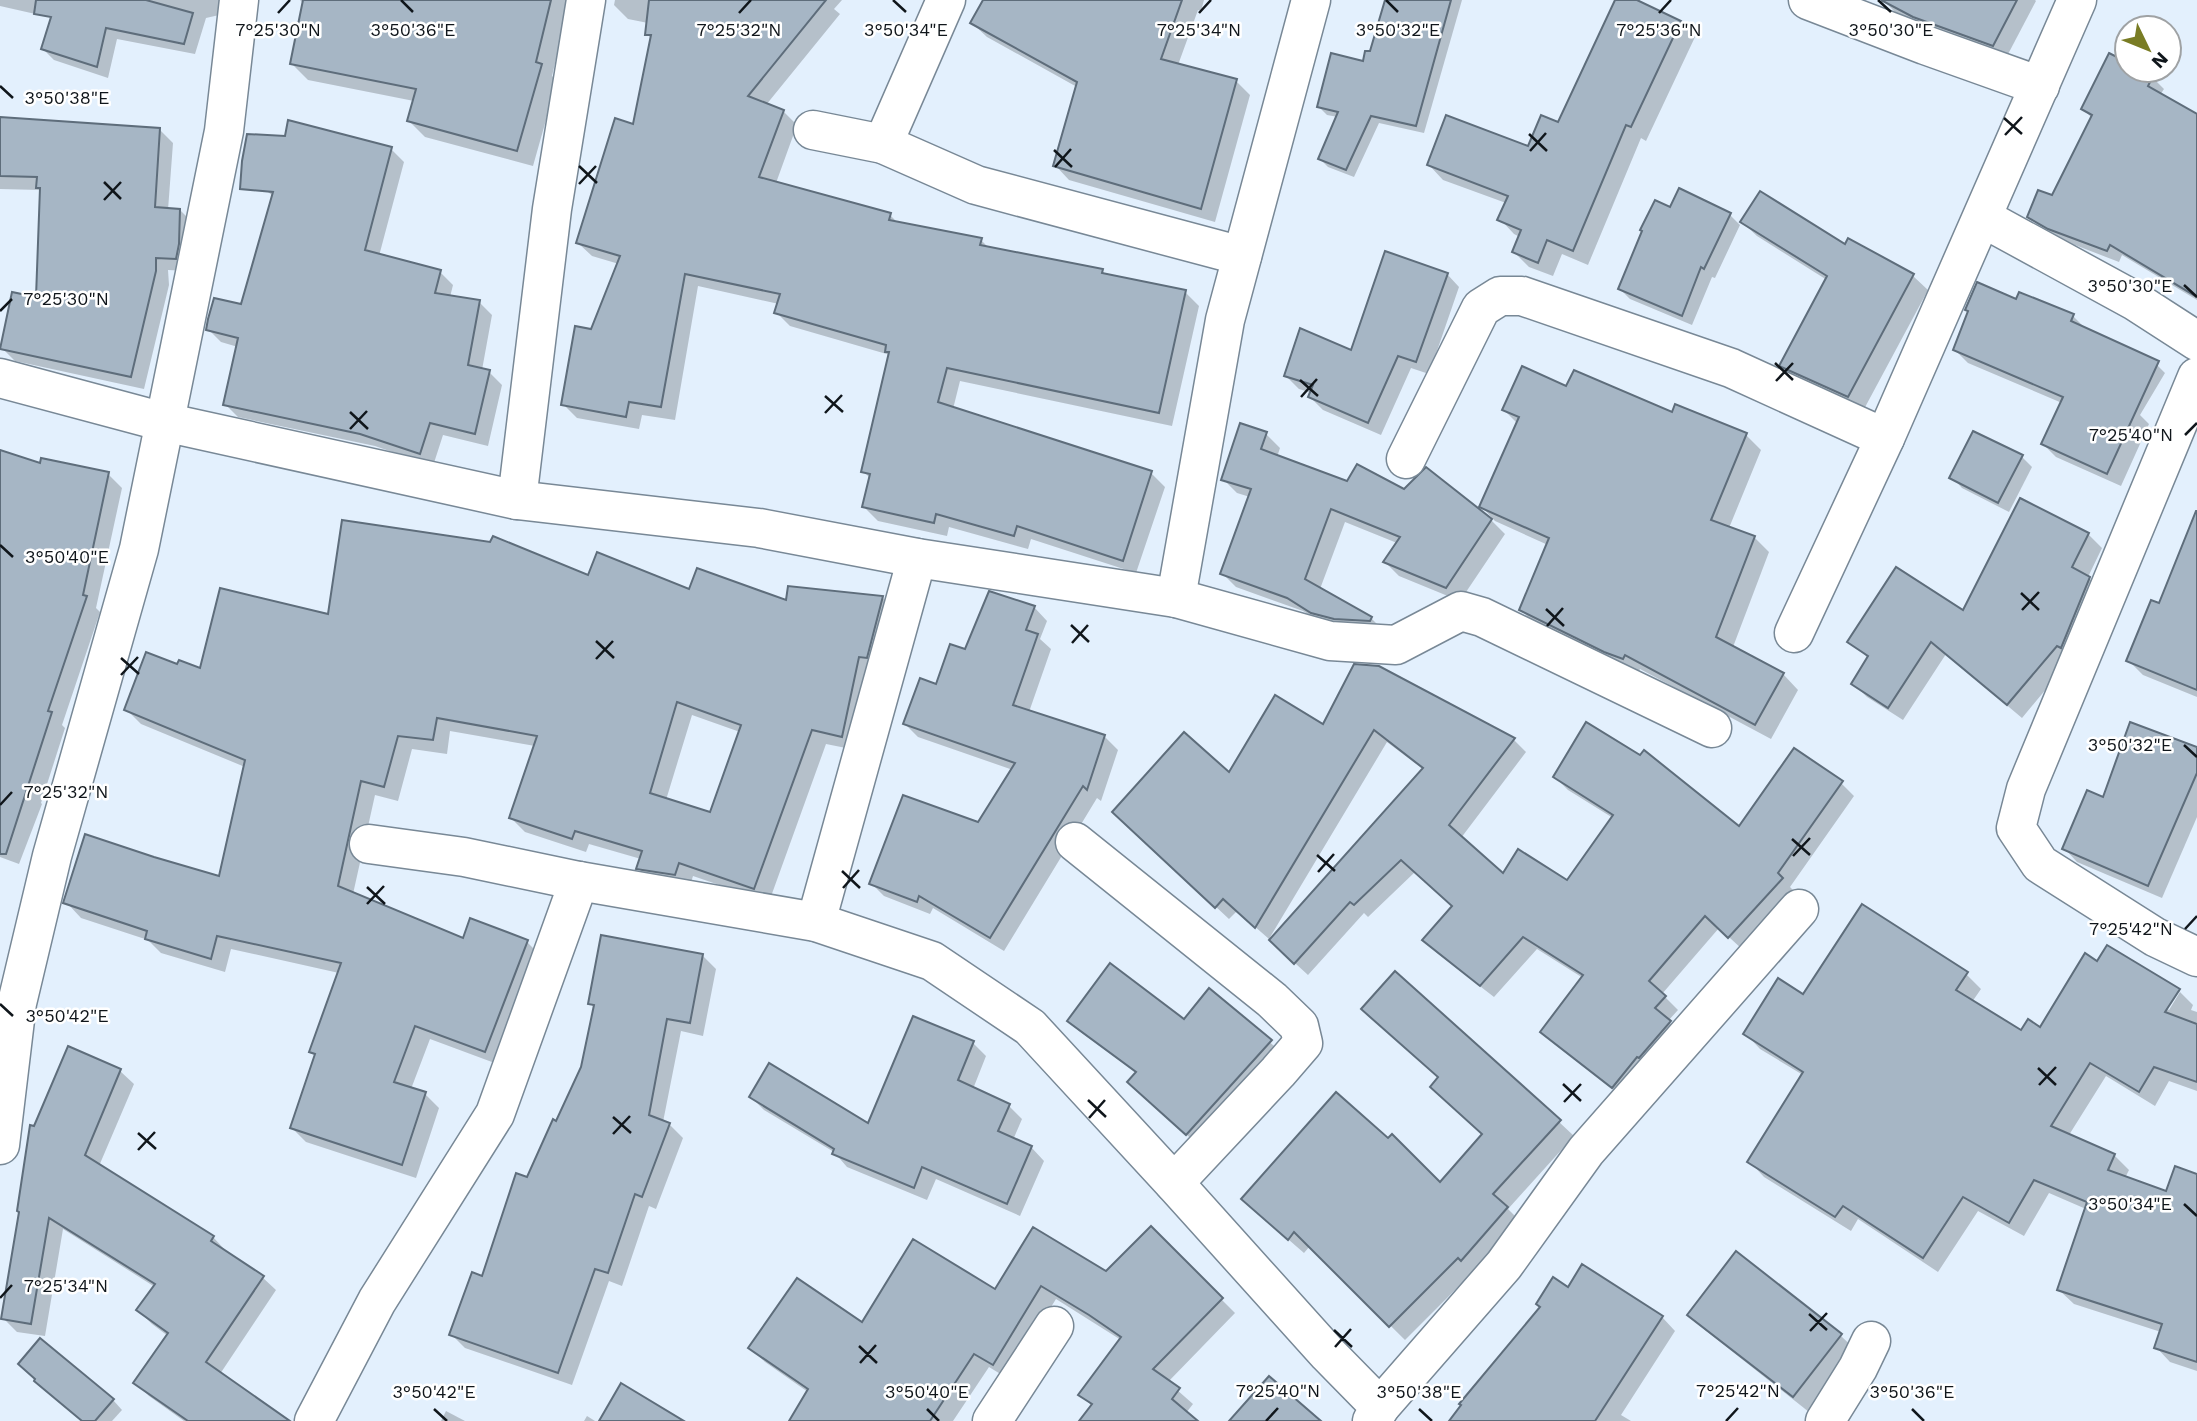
<svg xmlns="http://www.w3.org/2000/svg" width="2197" height="1421" font-family="'Work Sans',sans-serif">
	<style>
		.shadow { fill: #0003; fill-rule: evenodd }
		.building { fill: #a6b6c5; stroke: #5e6d7b; stroke-width: 2; fill-rule: evenodd }
		.lines { fill: none; stroke-linecap: round; stroke-linejoin: round }
		.minor-casing { stroke: #788896; stroke-width: 41 }
		.minor { stroke: #fff; stroke-width: 38 }
		.ticks { fill: none; stroke: #10161b; stroke-width: 2.5 }
		.ticks-label { font-size: 18px; text-anchor: middle; fill: #10161b; stroke: #fff; stroke-width: 5; stroke-linejoin: round; paint-order: stroke }
	</style>
	<rect width="100%" height="100%" fill="#e3f0fd"/>
	<g class="shadow">
		<path d="M 0,0 L 232,0 L 228,13 L 206,18 L 195,54 L 117,39 L 108,78 L 54,60 L 43,49 L 53,18 L 0,6 Z"/>
		<path d="M 300,0 L 570,0 L 552,76 L 557,81 L 533,166 L 425,137 L 409,121 L 414,101 L 308,80 L 292,64 L 304,4 Z"/>
		<path d="M 615,0 L 842,0 L 834,9 L 840,14 L 766,105 L 783,111 L 797,125 L 776,183 L 890,215 L 899,224 L 981,240 L 990,249 L 1102,271 L 1106,275 L 1185,292 L 1199,306 L 1172,426 L 960,381 L 953,409 L 1151,473 L 1165,487 L 1136,573 L 1031,539 L 1028,549 L 949,527 L 947,536 L 878,521 L 864,507 L 871,479 L 863,471 L 890,355 L 790,326 L 776,312 L 779,304 L 698,286 L 675,420 L 642,415 L 639,429 L 577,418 L 563,404 L 619,264 L 592,256 L 578,243 L 635,126 L 652,39 L 647,34 L 648,23 L 628,19 L 614,5 Z"/>
		<path d="M 985,0 L 1204,0 L 1201,11 L 1198,10 L 1178,65 L 1236,81 L 1250,95 L 1215,222 L 1069,180 L 1055,165 L 1077,87 L 987,37 L 972,23 Z"/>
		<path d="M 1387,0 L 1462,0 L 1424,133 L 1379,123 L 1354,177 L 1328,167 L 1320,159 L 1338,117 L 1327,115 L 1319,107 L 1364,63 L 1371,54 Z"/>
		<path d="M 1617,0 L 1632,0 L 1680,22 L 1695,37 L 1646,141 L 1641,138 L 1588,265 L 1562,254 L 1553,276 L 1529,267 L 1514,252 L 1520,237 L 1514,234 L 1500,219 L 1506,203 L 1443,180 L 1429,165 L 1529,148 L 1559,125 Z"/>
		<path d="M 1883,0 L 2035,0 L 2036,1 L 2006,58 L 1928,30 L 1895,12 Z"/>
		<path d="M 2127,64 L 2127,70 L 2138,70 L 2152,77 L 2164,89 L 2160,95 L 2197,116 L 2197,300 L 2122,255 L 2119,262 L 2062,240 L 2041,229 L 2029,217 L 2053,197 L 2092,118 L 2083,109 Z"/>
		<path d="M 0,119 L 160,130 L 173,143 L 168,210 L 180,210 L 193,223 L 188,271 L 168,270 L 169,285 L 144,389 L 15,361 L 2,348 L 38,299 L 40,190 L 0,189 Z"/>
		<path d="M 391,149 L 404,162 L 379,256 L 440,272 L 453,285 L 450,297 L 479,302 L 492,315 L 482,370 L 489,372 L 502,385 L 488,446 L 443,435 L 433,466 L 375,446 L 238,417 L 225,404 L 238,347 L 221,342 L 208,329 L 242,306 L 274,197 L 267,191 Z"/>
		<path d="M 1670,209 L 1730,215 L 1740,225 L 1715,278 L 1712,277 L 1692,325 L 1630,299 L 1620,289 Z"/>
		<path d="M 1742,222 L 1845,247 L 1913,276 L 1928,290 L 1863,411 L 1796,380 L 1781,366 L 1827,280 L 1757,236 Z"/>
		<path d="M 1447,274 L 1459,287 L 1429,374 L 1411,368 L 1381,435 L 1323,410 L 1310,397 L 1312,393 L 1299,389 L 1286,376 L 1352,353 Z"/>
		<path d="M 2017,301 L 2073,316 L 2086,329 L 2152,360 L 2165,373 L 2140,415 L 2149,424 L 2121,486 L 2056,457 L 2043,444 L 2062,403 L 1968,363 L 1955,350 Z"/>
		<path d="M 1567,388 L 1746,435 L 1761,450 L 1729,528 L 1754,537 L 1769,552 L 1733,647 L 1783,674 L 1798,690 L 1771,739 L 1640,669 L 1638,673 L 1536,625 L 1521,610 L 1548,545 L 1495,521 L 1481,506 L 1518,424 L 1504,410 Z"/>
		<path d="M 1266,434 L 1280,448 L 1277,457 L 1348,484 L 1405,491 L 1491,520 L 1505,534 L 1460,601 L 1399,576 L 1385,562 L 1397,543 L 1345,522 L 1320,589 L 1371,618 L 1385,632 L 1327,626 L 1303,611 L 1236,587 L 1222,573 L 1250,497 L 1237,493 L 1223,479 Z"/>
		<path d="M 0,452 L 41,465 L 108,474 L 122,488 L 96,608 L 100,612 L 62,725 L 65,728 L 41,803 L 42,804 L 19,864 L 0,857 Z"/>
		<path d="M 2022,457 L 2032,467 L 2009,512 L 1962,488 L 1952,477 Z"/>
		<path d="M 2197,523 L 2197,697 L 2143,675 L 2128,660 L 2159,605 Z"/>
		<path d="M 2088,534 L 2102,548 L 2088,577 L 2104,593 L 2071,659 L 2022,718 L 1946,654 L 1903,720 L 1867,697 L 1853,683 L 1869,659 L 1850,642 L 1963,613 Z"/>
		<path d="M 589,577 L 788,603 L 882,597 L 896,612 L 856,750 L 826,744 L 769,902 L 693,876 L 689,889 L 652,882 L 638,868 L 641,859 L 589,844 L 586,852 L 525,832 L 511,818 L 535,746 L 450,731 L 447,754 L 412,749 L 398,801 L 375,795 L 353,894 L 464,940 L 527,942 L 541,956 L 500,1065 L 430,1039 L 411,1089 L 425,1094 L 439,1108 L 416,1178 L 306,1142 L 292,1128 L 316,1056 L 312,1051 L 339,973 L 231,949 L 225,972 L 161,953 L 148,940 L 81,918 L 67,903 L 221,878 L 245,767 L 141,724 L 127,710 L 178,666 L 201,670 L 329,616 ZM 692,715 L 740,732 L 711,814 L 666,800 Z"/>
		<path d="M 1034,607 L 1047,621 L 1040,639 L 1051,649 L 1029,712 L 1104,736 L 1118,750 L 1101,801 L 1097,798 L 1004,951 L 933,908 L 930,914 L 884,896 L 871,883 L 978,825 L 1013,770 L 918,737 L 905,724 L 966,652 Z"/>
		<path d="M 1323,726 L 1513,739 L 1526,752 L 1461,838 L 1503,876 L 1567,882 L 1613,818 L 1568,790 L 1555,777 L 1740,829 L 1841,783 L 1854,796 L 1790,887 L 1795,892 L 1742,949 L 1719,928 L 1662,994 L 1678,1010 L 1668,1021 L 1683,1036 L 1626,1099 L 1556,1045 L 1543,1032 L 1583,978 L 1537,949 L 1494,997 L 1437,953 L 1424,940 L 1454,906 L 1415,872 L 1368,917 L 1364,913 L 1308,975 L 1284,953 L 1424,770 L 1387,742 L 1269,939 L 1237,911 L 1229,919 L 1128,825 Z"/>
		<path d="M 2197,749 L 2197,817 L 2162,898 L 2077,862 L 2064,848 L 2104,800 Z"/>
		<path d="M 702,955 L 716,969 L 703,1036 L 681,1031 L 663,1122 L 669,1124 L 683,1138 L 656,1209 L 649,1206 L 622,1286 L 609,1281 L 572,1385 L 465,1348 L 451,1334 L 483,1278 L 528,1179 L 583,1067 L 595,1008 L 590,1003 Z"/>
		<path d="M 2098,964 L 2179,991 L 2180,992 L 2176,992 L 2166,1008 L 2169,1010 L 2180,992 L 2193,1005 L 2191,1010 L 2197,1012 L 2197,1091 L 2169,1081 L 2155,1106 L 2106,1076 L 2069,1135 L 2114,1155 L 2129,1170 L 2125,1178 L 2167,1194 L 2197,1176 L 2197,1371 L 2170,1362 L 2156,1347 L 2161,1332 L 2074,1304 L 2059,1290 L 2086,1209 L 2049,1193 L 2024,1236 L 1978,1211 L 1938,1272 L 1858,1219 L 1851,1231 L 1764,1177 L 1750,1162 L 1803,1075 L 1760,1049 L 1746,1034 L 1804,996 L 1966,974 L 1981,989 L 1972,1002 L 2021,1033 L 2040,1029 Z"/>
		<path d="M 1210,990 L 1281,1052 L 1197,1144 L 1139,1092 L 1137,1073 L 1079,1031 L 1069,1021 L 1184,1021 Z"/>
		<path d="M 1363,1009 L 1559,1122 L 1574,1136 L 1508,1209 L 1522,1223 L 1405,1340 L 1310,1246 L 1304,1253 L 1259,1214 L 1440,1185 L 1484,1135 L 1440,1078 Z"/>
		<path d="M 973,1043 L 986,1056 L 973,1089 L 1009,1106 L 1022,1119 L 1013,1140 L 1031,1147 L 1044,1161 L 1020,1216 L 936,1179 L 927,1200 L 847,1167 L 834,1152 L 764,1110 L 751,1097 L 869,1126 Z"/>
		<path d="M 69,1049 L 120,1071 L 134,1084 L 99,1166 L 213,1237 L 226,1251 L 225,1252 L 262,1277 L 276,1290 L 220,1374 L 282,1421 L 184,1421 L 149,1396 L 136,1383 L 168,1336 L 152,1324 L 138,1310 L 155,1287 L 63,1229 L 45,1336 L 17,1332 L 3,1318 Z"/>
		<path d="M 1151,1229 L 1235,1313 L 1168,1382 L 1193,1404 L 1186,1413 L 1195,1421 L 1082,1421 L 1093,1407 L 1081,1395 L 1121,1340 L 1056,1299 L 1007,1378 L 989,1367 L 953,1421 L 791,1421 L 808,1392 L 765,1362 L 751,1348 L 862,1324 L 996,1291 L 1106,1273 Z"/>
		<path d="M 1736,1254 L 1841,1336 L 1857,1351 L 1809,1412 L 1705,1330 L 1689,1315 Z"/>
		<path d="M 1568,1289 L 1662,1317 L 1675,1331 L 1621,1415 L 1631,1421 L 1451,1421 Z"/>
		<path d="M 113,1400 L 122,1410 L 112,1421 L 83,1421 Z"/>
		<path d="M 446,1411 L 465,1421 L 441,1421 Z"/>
		<path d="M 587,1416 L 595,1421 L 584,1421 Z"/>
	</g>
	<g class="building">
		<path d="M 36,0 L 146,0 L 193,13 L 184,44 L 106,28 L 97,67 L 41,49 L 51,17 L 34,14 Z"/>
		<path d="M 303,0 L 551,0 L 536,62 L 542,64 L 517,151 L 407,121 L 416,89 L 290,64 Z"/>
		<path d="M 649,0 L 826,0 L 748,96 L 784,110 L 759,177 L 891,213 L 889,220 L 982,238 L 980,245 L 1103,269 L 1102,273 L 1186,290 L 1159,413 L 947,368 L 938,402 L 1152,471 L 1123,561 L 1017,526 L 1014,536 L 936,514 L 934,523 L 862,507 L 870,474 L 861,472 L 889,352 L 885,352 L 886,345 L 774,313 L 780,294 L 685,274 L 661,407 L 629,402 L 626,417 L 561,405 L 575,326 L 591,329 L 620,256 L 576,243 L 615,118 L 633,124 L 651,35 L 645,35 Z"/>
		<path d="M 983,0 L 1182,0 L 1161,59 L 1237,79 L 1201,209 L 1053,166 L 1077,82 L 970,23 Z"/>
		<path d="M 1385,0 L 1451,0 L 1416,126 L 1371,116 L 1346,170 L 1318,159 L 1338,112 L 1317,107 L 1331,53 L 1363,61 L 1365,51 L 1370,51 Z"/>
		<path d="M 1615,0 L 1637,0 L 1681,21 L 1631,127 L 1626,125 L 1573,251 L 1547,240 L 1538,263 L 1512,252 L 1521,230 L 1497,220 L 1508,196 L 1427,165 L 1446,115 L 1528,146 L 1541,115 L 1558,122 Z"/>
		<path d="M 1881,0 L 2017,0 L 1993,46 L 1913,17 Z"/>
		<path d="M 2109,53 L 2127,62 L 2127,70 L 2142,70 L 2153,76 L 2148,86 L 2197,114 L 2197,297 L 2110,245 L 2107,251 L 2048,229 L 2027,217 L 2038,190 L 2052,195 L 2092,115 L 2081,109 Z"/>
		<path d="M 0,117 L 160,128 L 155,207 L 180,209 L 179,244 L 176,259 L 156,258 L 156,271 L 131,377 L 0,349 L 12,292 L 36,297 L 40,188 L 36,188 L 37,177 L 0,176 Z"/>
		<path d="M 288,120 L 392,147 L 365,250 L 441,270 L 435,293 L 480,300 L 468,365 L 490,370 L 475,434 L 430,423 L 420,454 L 360,434 L 223,405 L 238,338 L 206,330 L 208,319 L 214,298 L 241,304 L 273,192 L 240,189 L 242,161 L 247,134 L 285,136 Z"/>
		<path d="M 1679,188 L 1731,213 L 1704,269 L 1701,267 L 1682,316 L 1618,289 L 1642,231 L 1640,230 L 1655,200 L 1670,207 Z"/>
		<path d="M 1760,191 L 1845,244 L 1848,238 L 1914,274 L 1848,397 L 1779,366 L 1827,276 L 1740,222 Z"/>
		<path d="M 1385,251 L 1448,273 L 1416,362 L 1398,356 L 1368,423 L 1308,397 L 1313,385 L 1284,376 L 1300,328 L 1351,350 Z"/>
		<path d="M 1977,282 L 2016,299 L 2019,292 L 2074,314 L 2071,321 L 2159,361 L 2107,474 L 2041,444 L 2063,397 L 1953,350 L 1968,311 L 1965,310 Z"/>
		<path d="M 1522,366 L 1566,386 L 1574,370 L 1672,412 L 1675,404 L 1747,433 L 1711,520 L 1755,536 L 1716,637 L 1784,673 L 1755,725 L 1625,655 L 1623,659 L 1604,652 L 1519,610 L 1549,538 L 1479,507 L 1519,417 L 1502,410 Z"/>
		<path d="M 1240,423 L 1267,432 L 1261,449 L 1347,481 L 1357,464 L 1404,489 L 1426,467 L 1492,519 L 1446,588 L 1383,562 L 1400,537 L 1331,509 L 1305,579 L 1372,617 L 1370,621 L 1334,619 L 1311,613 L 1287,598 L 1220,574 L 1251,489 L 1221,480 Z"/>
		<path d="M 1973,431 L 2023,455 L 1998,503 L 1949,478 Z"/>
		<path d="M 0,450 L 40,463 L 41,458 L 109,472 L 83,595 L 87,596 L 48,711 L 52,712 L 6,854 L 0,854 Z"/>
		<path d="M 2020,498 L 2089,533 L 2072,567 L 2090,577 L 2061,648 L 2057,646 L 2007,705 L 1931,642 L 1888,708 L 1851,684 L 1868,656 L 1847,642 L 1896,567 L 1963,610 Z"/>
		<path d="M 2196,511 L 2197,511 L 2197,690 L 2126,661 L 2151,600 L 2159,603 Z"/>
		<path d="M 342,520 L 490,542 L 493,536 L 588,575 L 597,552 L 689,589 L 697,568 L 786,600 L 788,586 L 883,596 L 867,658 L 859,657 L 842,737 L 812,730 L 754,889 L 679,863 L 675,875 L 636,869 L 642,851 L 575,831 L 572,839 L 509,818 L 537,736 L 437,718 L 433,740 L 398,736 L 384,787 L 361,781 L 338,886 L 463,938 L 470,918 L 528,940 L 485,1052 L 415,1026 L 394,1082 L 426,1092 L 402,1165 L 290,1128 L 315,1054 L 309,1052 L 341,963 L 217,936 L 211,959 L 145,939 L 147,931 L 63,903 L 85,834 L 154,857 L 219,876 L 245,760 L 124,710 L 146,652 L 177,664 L 179,660 L 200,668 L 220,588 L 328,614 ZM 677,702 L 741,725 L 710,812 L 650,793 Z"/>
		<path d="M 989,591 L 1035,606 L 1026,630 L 1038,634 L 1013,705 L 1105,735 L 1087,790 L 1083,786 L 990,938 L 919,896 L 917,902 L 869,884 L 903,795 L 978,822 L 1015,763 L 903,724 L 920,678 L 936,684 L 950,644 L 965,649 Z"/>
		<path d="M 1354,664 L 1379,666 L 1515,738 L 1449,825 L 1503,873 L 1518,849 L 1567,880 L 1613,815 L 1553,777 L 1586,722 L 1640,755 L 1644,750 L 1739,826 L 1794,748 L 1843,781 L 1778,873 L 1783,878 L 1728,938 L 1705,916 L 1649,981 L 1666,996 L 1655,1008 L 1671,1021 L 1639,1058 L 1637,1057 L 1612,1088 L 1540,1032 L 1583,975 L 1523,937 L 1480,986 L 1422,940 L 1452,906 L 1401,860 L 1354,905 L 1350,902 L 1294,964 L 1269,940 L 1423,768 L 1374,730 L 1255,928 L 1223,899 L 1215,908 L 1112,812 L 1184,732 L 1229,772 L 1275,695 L 1323,724 Z"/>
		<path d="M 2130,722 L 2197,747 L 2197,773 L 2148,886 L 2062,849 L 2087,790 L 2103,797 Z"/>
		<path d="M 1862,904 L 1968,972 L 1956,990 L 2021,1030 L 2028,1019 L 2040,1027 L 2085,953 L 2097,961 L 2107,945 L 2180,989 L 2165,1012 L 2197,1024 L 2197,1082 L 2154,1067 L 2139,1092 L 2090,1063 L 2051,1126 L 2115,1154 L 2108,1170 L 2166,1191 L 2175,1166 L 2197,1174 L 2197,1362 L 2154,1348 L 2162,1324 L 2057,1290 L 2087,1202 L 2034,1180 L 2009,1223 L 1963,1197 L 1923,1258 L 1843,1206 L 1835,1217 L 1747,1162 L 1803,1072 L 1743,1034 L 1778,978 L 1803,994 Z"/>
		<path d="M 601,935 L 703,954 L 690,1023 L 667,1019 L 649,1115 L 670,1123 L 642,1197 L 635,1194 L 608,1273 L 595,1269 L 558,1373 L 449,1335 L 472,1272 L 482,1276 L 516,1173 L 527,1177 L 553,1119 L 556,1121 L 581,1067 L 594,1005 L 588,1004 Z"/>
		<path d="M 1110,963 L 1184,1019 L 1209,988 L 1272,1040 L 1186,1135 L 1127,1082 L 1136,1072 L 1067,1021 Z"/>
		<path d="M 1395,971 L 1561,1120 L 1493,1194 L 1508,1207 L 1461,1261 L 1458,1258 L 1389,1327 L 1294,1232 L 1288,1240 L 1241,1199 L 1336,1092 L 1388,1138 L 1392,1134 L 1440,1182 L 1482,1134 L 1430,1087 L 1438,1077 L 1361,1009 Z"/>
		<path d="M 913,1016 L 974,1041 L 958,1080 L 1010,1104 L 998,1131 L 1032,1146 L 1007,1204 L 922,1167 L 914,1188 L 832,1154 L 834,1149 L 749,1097 L 769,1063 L 868,1123 Z"/>
		<path d="M 68,1046 L 121,1069 L 85,1155 L 214,1236 L 211,1241 L 264,1276 L 206,1362 L 290,1421 L 188,1421 L 133,1383 L 168,1333 L 136,1310 L 155,1284 L 49,1218 L 31,1324 L 1,1319 L 19,1212 L 17,1211 L 30,1125 L 34,1126 Z"/>
		<path d="M 1151,1226 L 1223,1298 L 1153,1369 L 1180,1388 L 1172,1399 L 1198,1421 L 1079,1421 L 1092,1404 L 1078,1395 L 1121,1337 L 1089,1315 L 1041,1286 L 993,1365 L 974,1354 L 930,1421 L 789,1421 L 808,1389 L 748,1348 L 797,1278 L 862,1322 L 913,1239 L 995,1289 L 1033,1227 L 1106,1271 Z"/>
		<path d="M 1736,1251 L 1842,1334 L 1793,1397 L 1687,1315 Z"/>
		<path d="M 1582,1264 L 1663,1316 L 1595,1421 L 1449,1421 L 1461,1405 L 1459,1404 L 1540,1307 L 1536,1304 L 1553,1277 L 1568,1287 Z"/>
		<path d="M 40,1338 L 114,1399 L 95,1421 L 82,1421 L 34,1381 L 35,1379 L 18,1364 Z"/>
		<path d="M 1269,1376 L 1321,1421 L 1229,1421 Z"/>
		<path d="M 621,1383 L 684,1421 L 599,1421 Z"/>
	</g>
	<g class="lines">
		<defs>
			<g id="minor">
				<path d="M 1808,0 L 1925,45 L 2040,86"/>
				<path d="M 813,130 L 883,144 L 976,185 L 1242,256"/>
				<path d="M 883,144 L 946,0"/>
				<path d="M 1983,218 L 2135,301 L 2197,341"/>
				<path d="M 2197,377 L 2026,789 L 2016,828 L 2040,864 L 2155,937 L 2197,957"/>
				<path d="M 0,378 L 164,422 L 517,500 L 759,528 L 917,558 L 1176,598 L 1330,641 L 1396,645 L 1461,611 L 1482,617 L 1712,728"/>
				<path d="M 1406,459 L 1481,308 L 1500,296 L 1522,296 L 1731,368 L 1885,438"/>
				<path d="M 517,500 L 552,209 L 586,0"/>
				<path d="M 1176,598 L 1225,320 L 1311,0"/>
				<path d="M 1794,633 L 1885,438 L 2077,0"/>
				<path d="M 1075,842 L 1272,1000 L 1299,1026 L 1303,1043 L 1278,1072 L 1174,1183"/>
				<path d="M 369,844 L 464,857 L 579,881 L 816,922 L 932,961 L 1030,1027 L 1174,1183 L 1328,1354 L 1380,1407 L 1372,1421"/>
				<path d="M 816,922 L 917,558"/>
				<path d="M 0,1145 L 17,1003 L 52,856 L 139,549 L 224,131 L 239,0"/>
				<path d="M 1380,1407 L 1504,1265 L 1586,1151 L 1799,909"/>
				<path d="M 314,1421 L 377,1301 L 495,1114 L 579,881"/>
				<path d="M 992,1421 L 1054,1326"/>
				<path d="M 1825,1421 L 1858,1368 L 1871,1341"/>
			</g>
		</defs>
		<use href="#minor" class="minor-casing"/>
		<use href="#minor" class="minor"/>
	</g>
	<path class="ticks" d="M 401,0 L 413,12M 893,0 L 906,12M 1386,0 L 1398,12M 1878,0 L 1891,12M 278,13 L 290,0M 739,13 L 751,0M 1199,13 L 1211,0M 1659,13 L 1671,0M 0,86 L 13,98M 2004,118 L 2022,134M 1529,134 L 1547,151M 2005,135 L 2022,117M 1054,150 L 1072,167M 1530,151 L 1546,133M 579,166 L 597,183M 1055,167 L 1071,149M 104,182 L 121,199M 579,184 L 596,166M 104,200 L 121,182M 2184,285 L 2197,297M 0,311 L 12,299M 1775,363 L 1793,380M 1300,380 L 1318,396M 1776,381 L 1793,363M 825,396 L 843,412M 1301,397 L 1317,379M 350,412 L 368,429M 825,413 L 842,395M 350,429 L 367,411M 2185,435 L 2197,423M 0,545 L 13,557M 2021,593 L 2039,610M 1546,609 L 1564,626M 2022,610 L 2039,592M 1071,625 L 1089,642M 1547,626 L 1563,608M 596,641 L 614,658M 1072,643 L 1088,625M 121,658 L 139,674M 596,659 L 613,641M 121,675 L 138,657M 2184,745 L 2197,757M 0,805 L 12,792M 1792,839 L 1810,855M 1317,855 L 1335,871M 1793,856 L 1810,838M 842,871 L 860,888M 1318,872 L 1334,854M 367,887 L 385,904M 843,888 L 859,870M 367,904 L 384,886M 2185,929 L 2197,916M 0,1004 L 13,1016M 2038,1068 L 2056,1085M 1563,1084 L 1581,1101M 2039,1085 L 2056,1067M 1088,1100 L 1106,1117M 1564,1102 L 1581,1084M 613,1117 L 631,1133M 1089,1118 L 1105,1100M 138,1133 L 156,1149M 613,1134 L 630,1116M 138,1150 L 155,1132M 2184,1204 L 2197,1216M 0,1298 L 12,1285M 1809,1314 L 1827,1330M 1334,1330 L 1352,1347M 1810,1331 L 1827,1313M 859,1346 L 877,1363M 1335,1347 L 1351,1329M 860,1363 L 876,1345M 434,1409 L 447,1421M 927,1409 L 939,1421M 1419,1409 L 1432,1421M 1912,1409 L 1924,1421M 1266,1421 L 1278,1408M 1726,1421 L 1738,1408"/>
	<g class="ticks-label">
		<text x="1891" y="36">3°50'30"E</text>
		<text x="413" y="36">3°50'36"E</text>
		<text x="906" y="36">3°50'34"E</text>
		<text x="1398" y="36">3°50'32"E</text>
		<text x="278" y="36">7°25'30"N</text>
		<text x="739" y="36">7°25'32"N</text>
		<text x="1199" y="36">7°25'34"N</text>
		<text x="1659" y="36">7°25'36"N</text>
		<text x="67" y="104">3°50'38"E</text>
		<text x="2130" y="292">3°50'30"E</text>
		<text x="66" y="305">7°25'30"N</text>
		<text x="2131" y="441">7°25'40"N</text>
		<text x="67" y="563">3°50'40"E</text>
		<text x="2130" y="751">3°50'32"E</text>
		<text x="66" y="798">7°25'32"N</text>
		<text x="2131" y="935">7°25'42"N</text>
		<text x="67" y="1022">3°50'42"E</text>
		<text x="2130" y="1210">3°50'34"E</text>
		<text x="66" y="1292">7°25'34"N</text>
		<text x="1278" y="1397">7°25'40"N</text>
		<text x="1738" y="1397">7°25'42"N</text>
		<text x="434" y="1398">3°50'42"E</text>
		<text x="927" y="1398">3°50'40"E</text>
		<text x="1419" y="1398">3°50'38"E</text>
		<text x="1912" y="1398">3°50'36"E</text>
	</g>
	<g transform="translate(2148 49) rotate(133)"><circle r="33" fill="#ffffff" stroke="#9fa2a4" stroke-width="2"/>
	<path d="M0-5L12 26L0 18L-12 26Z" fill="#797c24"/>
	<text y="-10" font-size="19" font-weight="bold" text-anchor="middle" fill="#10161b">N</text>
	</g>
</svg>
